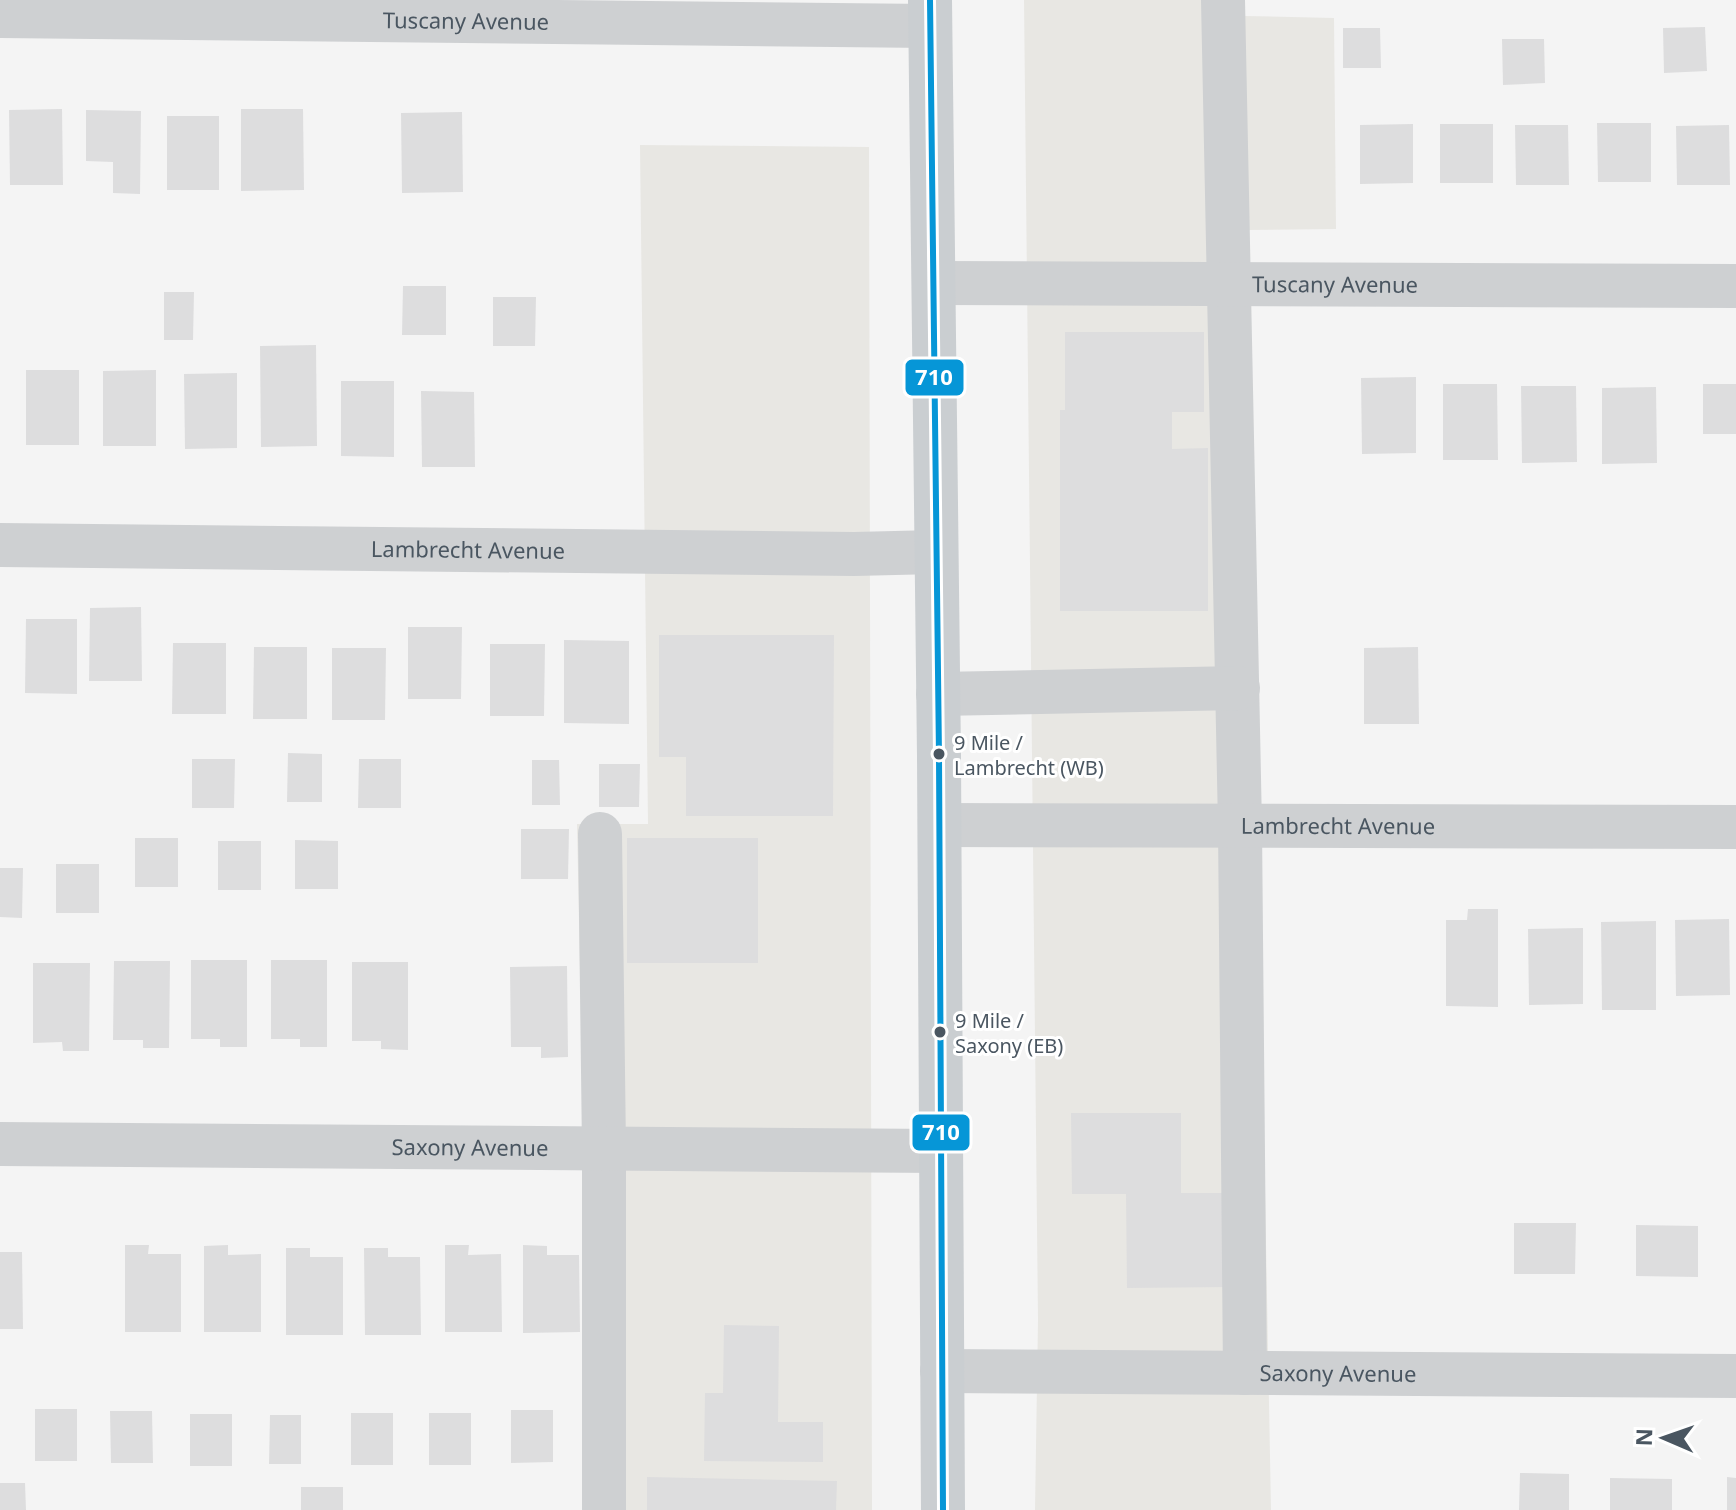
<svg xmlns="http://www.w3.org/2000/svg" width="1736" height="1510" font-family="'Noto Sans',sans-serif">
	<style>
		.commercial { fill: #e8e7e3 }
		.building { fill: #ddddde }
		.lines { fill: none; stroke-linecap: round; stroke-linejoin: round }
		.minor { stroke: #ced0d2; stroke-width: 44 }
		.major { stroke: #caced1; stroke-width: 44 }
		.bus-1-casing { stroke: #fff; stroke-width: 12 }
		.bus-1 { stroke: #0696d7; stroke-width: 6 }
		.bus-dot { fill: #4a5661; stroke: #fff; stroke-width: 3 }
		.labels { text-anchor: middle; stroke-width: 6; stroke-linejoin: round; paint-order: stroke }
		.bus-label { font-size: 20px; fill: #4a5661; stroke: #fff; text-anchor: start }
		.street-label { font-size: 22px; fill: #4a5661; stroke: #fff }
		.line-badge { stroke: #fff; stroke-width: 3 }
		.badge-label { font-size: 22px; text-anchor: middle; font-weight: bold; fill: #fff }
	</style>
	<rect width="100%" height="100%" fill="#f4f4f4"/>
	<g class="commercial">
		<path d="M 1024,0 L 1244,0 L 1244,16 L 1334,18 L 1336,229 L 1247,230 L 1271,1510 L 1035,1510 L 1038,1320 Z"/>
		<path d="M 640,145 L 869,147 L 872,1510 L 591,1510 L 577,824 L 648,824 Z"/>
	</g>
	<g class="building">
		<path d="M 1705,27 L 1707,71 L 1664,73 L 1663,28 Z"/>
		<path d="M 1343,28 L 1380,28 L 1381,68 L 1343,68 Z"/>
		<path d="M 1502,39 L 1544,39 L 1545,83 L 1503,85 Z"/>
		<path d="M 62,109 L 63,185 L 10,185 L 9,110 Z"/>
		<path d="M 241,109 L 303,109 L 304,190 L 241,191 Z"/>
		<path d="M 86,110 L 141,111 L 140,194 L 113,193 L 113,162 L 86,161 Z"/>
		<path d="M 462,112 L 463,192 L 402,193 L 401,113 Z"/>
		<rect x="167" y="116" width="52" height="74"/>
		<path d="M 1597,123 L 1651,123 L 1651,182 L 1598,182 Z"/>
		<path d="M 1413,124 L 1413,183 L 1360,184 L 1360,125 Z"/>
		<rect x="1440" y="124" width="53" height="59"/>
		<path d="M 1515,125 L 1568,125 L 1569,185 L 1516,185 Z"/>
		<path d="M 1729,125 L 1730,185 L 1677,185 L 1676,126 Z"/>
		<path d="M 403,286 L 446,286 L 446,335 L 402,335 Z"/>
		<path d="M 164,292 L 194,292 L 193,340 L 164,340 Z"/>
		<path d="M 493,297 L 536,297 L 535,346 L 493,346 Z"/>
		<path d="M 1065,332 L 1204,332 L 1204,412 L 1172,412 L 1172,449 L 1208,448 L 1208,611 L 1060,611 L 1060,410 L 1065,410 Z"/>
		<path d="M 316,345 L 317,446 L 261,447 L 260,346 Z"/>
		<rect x="26" y="370" width="53" height="75"/>
		<path d="M 156,370 L 156,446 L 103,446 L 103,371 Z"/>
		<path d="M 237,373 L 237,448 L 185,449 L 184,374 Z"/>
		<path d="M 1416,377 L 1416,453 L 1362,454 L 1361,378 Z"/>
		<path d="M 341,381 L 394,381 L 394,457 L 341,456 Z"/>
		<path d="M 1443,384 L 1497,384 L 1498,460 L 1443,460 Z"/>
		<rect x="1703" y="384" width="33" height="50"/>
		<path d="M 1521,386 L 1576,386 L 1577,462 L 1522,463 Z"/>
		<path d="M 1656,387 L 1657,463 L 1602,464 L 1602,388 Z"/>
		<path d="M 421,391 L 474,392 L 475,467 L 422,467 Z"/>
		<path d="M 141,607 L 142,681 L 89,681 L 90,608 Z"/>
		<path d="M 26,619 L 77,619 L 77,694 L 25,693 Z"/>
		<path d="M 408,627 L 462,627 L 461,699 L 408,699 Z"/>
		<path d="M 659,635 L 834,635 L 833,816 L 686,816 L 686,757 L 659,757 Z"/>
		<path d="M 564,640 L 629,641 L 629,724 L 564,723 Z"/>
		<path d="M 173,643 L 226,643 L 226,714 L 172,714 Z"/>
		<path d="M 490,644 L 545,644 L 544,716 L 490,716 Z"/>
		<path d="M 254,647 L 307,647 L 307,719 L 253,719 Z"/>
		<path d="M 1418,647 L 1419,724 L 1364,724 L 1364,648 Z"/>
		<path d="M 332,648 L 386,648 L 385,720 L 332,720 Z"/>
		<path d="M 288,753 L 322,754 L 322,802 L 287,802 Z"/>
		<path d="M 192,759 L 235,759 L 234,808 L 192,808 Z"/>
		<path d="M 359,759 L 401,759 L 401,808 L 358,808 Z"/>
		<path d="M 532,760 L 559,760 L 560,805 L 532,805 Z"/>
		<path d="M 599,764 L 640,764 L 639,807 L 599,807 Z"/>
		<path d="M 521,829 L 569,829 L 568,879 L 521,879 Z"/>
		<rect x="135" y="838" width="43" height="49"/>
		<rect x="627" y="838" width="131" height="125"/>
		<path d="M 295,840 L 338,841 L 338,889 L 295,889 Z"/>
		<rect x="218" y="841" width="43" height="49"/>
		<rect x="56" y="864" width="43" height="49"/>
		<path d="M 0,868 L 23,868 L 22,918 L 0,917 Z"/>
		<path d="M 1468,909 L 1498,909 L 1498,1007 L 1446,1006 L 1446,920 L 1467,920 Z"/>
		<path d="M 1729,919 L 1730,995 L 1676,996 L 1675,920 Z"/>
		<path d="M 1656,921 L 1656,1010 L 1602,1010 L 1601,922 Z"/>
		<path d="M 1583,928 L 1583,1004 L 1529,1005 L 1528,929 Z"/>
		<path d="M 191,960 L 247,960 L 247,1047 L 220,1047 L 220,1039 L 191,1039 Z"/>
		<path d="M 271,960 L 327,960 L 327,1047 L 300,1047 L 300,1039 L 271,1039 Z"/>
		<path d="M 114,961 L 170,961 L 169,1048 L 143,1048 L 143,1040 L 113,1040 Z"/>
		<path d="M 352,962 L 408,962 L 408,1050 L 381,1049 L 381,1041 L 352,1041 Z"/>
		<path d="M 33,963 L 90,963 L 89,1051 L 63,1051 L 62,1042 L 33,1043 Z"/>
		<path d="M 567,966 L 568,1057 L 541,1058 L 541,1047 L 511,1047 L 510,967 Z"/>
		<path d="M 1071,1113 L 1181,1113 L 1181,1193 L 1229,1193 L 1229,1287 L 1127,1288 L 1126,1194 L 1072,1194 Z"/>
		<path d="M 1514,1223 L 1576,1223 L 1575,1274 L 1514,1274 Z"/>
		<path d="M 1636,1225 L 1698,1226 L 1698,1277 L 1636,1276 Z"/>
		<path d="M 125,1245 L 149,1245 L 148,1254 L 181,1254 L 181,1332 L 125,1332 Z"/>
		<path d="M 228,1245 L 228,1255 L 261,1254 L 261,1332 L 204,1332 L 204,1246 Z"/>
		<path d="M 445,1245 L 469,1245 L 468,1255 L 501,1254 L 502,1332 L 445,1332 Z"/>
		<path d="M 523,1245 L 547,1246 L 547,1255 L 579,1255 L 580,1332 L 523,1333 Z"/>
		<path d="M 286,1248 L 310,1248 L 310,1257 L 343,1257 L 343,1335 L 286,1335 Z"/>
		<path d="M 364,1248 L 388,1248 L 388,1257 L 420,1257 L 421,1335 L 365,1335 Z"/>
		<path d="M 0,1252 L 22,1252 L 23,1329 L 0,1329 Z"/>
		<path d="M 724,1325 L 779,1326 L 778,1422 L 823,1422 L 823,1462 L 704,1461 L 705,1393 L 723,1393 Z"/>
		<rect x="35" y="1409" width="42" height="52"/>
		<path d="M 511,1410 L 553,1410 L 553,1462 L 511,1463 Z"/>
		<path d="M 110,1411 L 152,1411 L 153,1463 L 111,1463 Z"/>
		<rect x="351" y="1413" width="42" height="52"/>
		<rect x="429" y="1413" width="42" height="52"/>
		<rect x="190" y="1414" width="42" height="52"/>
		<path d="M 270,1415 L 301,1415 L 301,1464 L 269,1464 Z"/>
		<path d="M 1520,1473 L 1569,1474 L 1569,1510 L 1519,1510 Z"/>
		<path d="M 647,1477 L 837,1481 L 836,1510 L 647,1510 Z"/>
		<path d="M 1727,1477 L 1736,1478 L 1736,1510 L 1727,1510 Z"/>
		<path d="M 1610,1478 L 1672,1479 L 1672,1510 L 1610,1510 Z"/>
		<path d="M 0,1483 L 25,1483 L 26,1510 L 0,1510 Z"/>
		<rect x="301" y="1487" width="42" height="23"/>
	</g>
	<g class="lines">
		<g class="minor">
			<path d="M 1223,0 L 1240,826 L 1245,1373"/>
			<path id="s1" d="M 0,16 L 930,26"/>
			<path id="s2" d="M 935,283 L 1736,286"/>
			<path id="s3" d="M 0,545 L 854,554 L 936,552"/>
			<path d="M 938,694 L 1238,688"/>
			<path id="s4" d="M 940,825 L 1736,827"/>
			<path d="M 600,834 L 604,1149 L 604,1510"/>
			<path id="s5" d="M 0,1144 L 940,1151"/>
			<path id="s6" d="M 942,1371 L 1736,1376"/>
		</g>
		<path class="major" d="M 930,0 L 939,756 L 943,1510"/>
		<defs>
			<path id="bus-1" d="M 930,0 L 939,756 L 943,1510"/>
		</defs>
		<use href="#bus-1" class="bus-1-casing"/>
		<use href="#bus-1" class="bus-1"/>
	</g>
	<g class="bus-dot">
		<circle cx="939" cy="754" r="7"/>
		<circle cx="940" cy="1032" r="7"/>
	</g>
	<g class="labels">
		<g class="bus-label">
			<text x="954" y="750">9 Mile /<tspan x="954" dy="25">Lambrecht (WB)</tspan></text>
			<text x="955" y="1028">9 Mile /<tspan x="955" dy="25">Saxony (EB)</tspan></text>
		</g>
		<g class="street-label">
			<text dy="8" stroke="none"><textPath href="#s1" startOffset="466">Tuscany Avenue</textPath></text>
			<text dy="8" stroke="none"><textPath href="#s2" startOffset="400">Tuscany Avenue</textPath></text>
			<text dy="8" stroke="none"><textPath href="#s3" startOffset="468">Lambrecht Avenue</textPath></text>
			<text dy="8" stroke="none"><textPath href="#s4" startOffset="398">Lambrecht Avenue</textPath></text>
			<text dy="8" stroke="none"><textPath href="#s5" startOffset="470">Saxony Avenue</textPath></text>
			<text dy="8" stroke="none"><textPath href="#s6" startOffset="396">Saxony Avenue</textPath></text>
		</g>
	</g>
	<g class="line-badge">
		<rect x="904" y="358" width="61" height="39" rx="8" fill="#0696d7"/>
		<rect x="911" y="1113" width="60" height="39" rx="8" fill="#0696d7"/>
	</g>
	<g class="badge-label">
		<text x="934" y="385">710</text>
		<text x="941" y="1140">710</text>
	</g>
	<g transform="translate(1664 1438) rotate(272)" stroke="#ffffff" stroke-width="6" paint-order="stroke">
	<path d="M0-6L14 30L0 20L-14 30Z" fill="#4a5661"/>
	<text y="-12" font-size="22" font-weight="bold" text-anchor="middle" fill="#4a5661">N</text>
	</g>
</svg>
